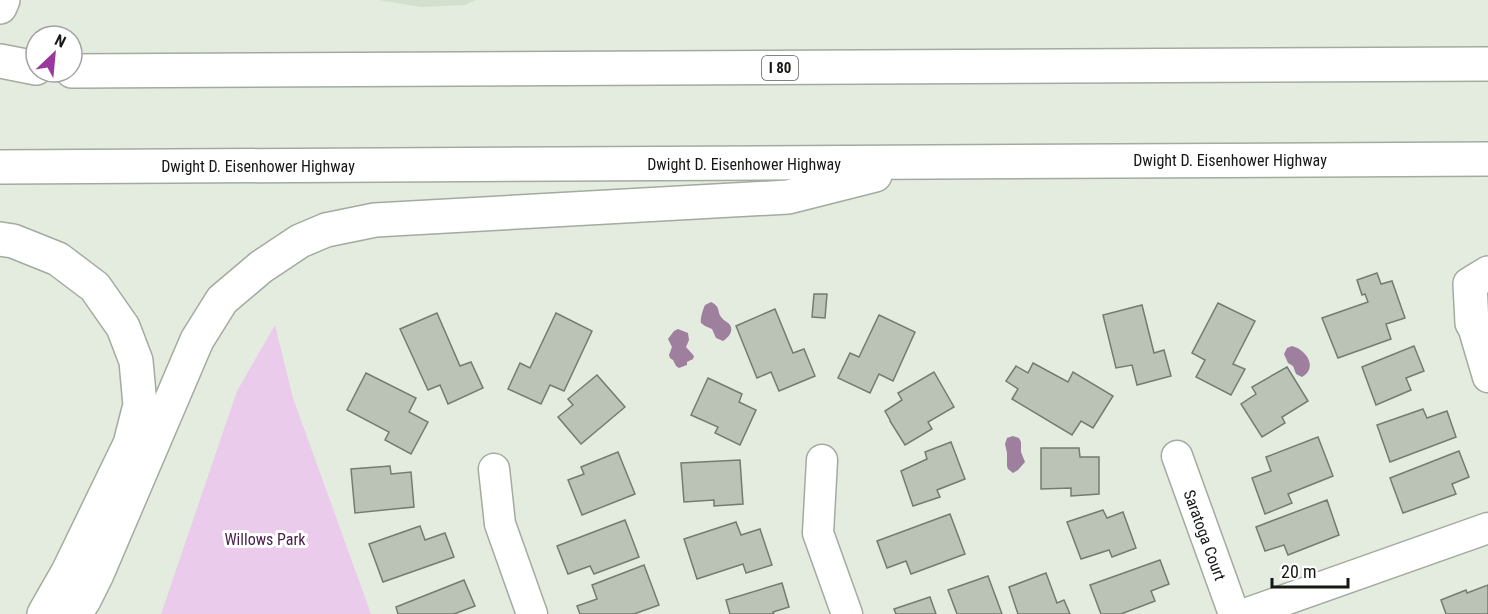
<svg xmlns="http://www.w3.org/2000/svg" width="1488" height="614" font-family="'Roboto Condensed',sans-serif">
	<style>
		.built { fill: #d3e0cd }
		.green { fill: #ebcbeb }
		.water { fill: #9e7f9e }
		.building { fill: #bbc3b7; stroke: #747c71; stroke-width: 1.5 }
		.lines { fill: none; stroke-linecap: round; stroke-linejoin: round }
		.street-casing { stroke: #a3ab9f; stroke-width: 33 }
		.secondary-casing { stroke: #a3ab9f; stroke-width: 36 }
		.highway-casing { stroke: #a3ab9f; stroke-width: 36 }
		.street { stroke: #fff; stroke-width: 30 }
		.secondary { stroke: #fff; stroke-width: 33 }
		.highway { stroke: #fff; stroke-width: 33 }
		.labels { text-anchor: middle; stroke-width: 6; stroke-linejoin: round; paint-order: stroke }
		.shield { fill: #fff; stroke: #5b5d5a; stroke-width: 1.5 }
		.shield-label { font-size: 15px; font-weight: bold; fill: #151814 }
		.street-label { font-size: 16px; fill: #151814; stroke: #fff }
		.park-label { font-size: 16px; fill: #49214b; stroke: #fff }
	</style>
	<rect width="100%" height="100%" fill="#e3ecdf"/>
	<path class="built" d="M 379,0 L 476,0 L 465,5 L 421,7 Z"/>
	<path class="green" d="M 275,325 L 293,398 L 371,614 L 161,614 L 237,391 Z"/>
	<g class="water">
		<path d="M 711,302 C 722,308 716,311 722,318 C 724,321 728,322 730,325 C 734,331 728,338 723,341 L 716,338 L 712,329 L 705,326 L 701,323 C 700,319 703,309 705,305 Z"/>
		<path d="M 678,329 L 688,333 L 689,340 L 686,347 L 694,356 L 693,359 L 687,362 L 687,365 L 679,368 L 676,366 L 673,360 L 670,358 L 669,355 L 672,347 L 668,339 L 674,331 Z"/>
		<path d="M 1292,346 C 1307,350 1318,368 1302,377 L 1296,374 L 1293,366 L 1288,363 L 1284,354 L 1287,348 Z"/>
		<path d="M 1013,436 L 1019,438 L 1021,442 L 1021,452 L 1025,462 L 1018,470 L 1013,473 L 1008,469 L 1007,466 L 1007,453 L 1005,444 L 1007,438 Z"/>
	</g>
	<g class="building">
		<path d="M 1377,273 L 1381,284 L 1392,281 L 1405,318 L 1386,324 L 1391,339 L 1338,358 L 1322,318 L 1368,302 L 1365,294 L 1362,295 L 1357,280 Z"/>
		<path d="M 814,294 L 827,294 L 825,318 L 812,317 Z"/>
		<path d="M 1218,303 L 1255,321 L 1233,364 L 1245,369 L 1231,395 L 1196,377 L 1205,360 L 1192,353 Z"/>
		<path d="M 1142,305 L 1154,353 L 1164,350 L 1171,376 L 1137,385 L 1132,365 L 1116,368 L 1103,315 Z"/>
		<path d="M 775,309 L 793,353 L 804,349 L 815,376 L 779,391 L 771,372 L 757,378 L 736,326 Z"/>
		<path d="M 437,313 L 460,366 L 471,362 L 483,388 L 448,404 L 440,385 L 428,390 L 400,329 Z"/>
		<path d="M 556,313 L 592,331 L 564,391 L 550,385 L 541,404 L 508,389 L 520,363 L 530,368 Z"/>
		<path d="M 879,315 L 915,332 L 893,381 L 879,374 L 870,393 L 838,378 L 850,353 L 859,357 Z"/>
		<path d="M 1414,346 L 1424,371 L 1406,378 L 1411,390 L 1376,405 L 1362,367 Z"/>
		<path d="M 1033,363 L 1068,382 L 1073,372 L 1113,396 L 1093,428 L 1081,421 L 1072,435 L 1012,399 L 1018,389 L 1006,381 L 1016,366 L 1028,373 Z"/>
		<path d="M 1287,367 L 1308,401 L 1282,417 L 1285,423 L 1262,437 L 1241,404 L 1256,394 L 1252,387 Z"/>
		<path d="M 934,372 L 954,407 L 928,422 L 932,429 L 905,445 L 890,421 L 890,420 L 885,411 L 902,400 L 898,393 Z"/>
		<path d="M 366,373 L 416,398 L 409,412 L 428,422 L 411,454 L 385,440 L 389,432 L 347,410 Z"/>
		<path d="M 597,375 L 625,407 L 581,444 L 558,417 L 573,405 L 568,399 Z"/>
		<path d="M 708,378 L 742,394 L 739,402 L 756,410 L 740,445 L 715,433 L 718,427 L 691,415 Z"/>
		<path d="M 1423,409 L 1427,418 L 1447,411 L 1456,437 L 1390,462 L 1377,425 Z"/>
		<path d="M 1318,437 L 1333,476 L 1288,494 L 1292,503 L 1265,514 L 1252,478 L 1271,471 L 1266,457 Z"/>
		<path d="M 951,442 L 965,479 L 937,490 L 940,497 L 913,506 L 901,471 L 927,459 L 925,452 Z"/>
		<path d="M 1041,448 L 1079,448 L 1080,457 L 1099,457 L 1099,494 L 1071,496 L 1071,488 L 1041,489 Z"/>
		<path d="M 1459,451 L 1469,477 L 1452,484 L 1456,494 L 1403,513 L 1390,478 Z"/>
		<path d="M 618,452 L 635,494 L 582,515 L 568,480 L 584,474 L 581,467 Z"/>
		<path d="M 740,460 L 743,504 L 714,506 L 714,500 L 684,502 L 681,463 Z"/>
		<path d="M 390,466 L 391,474 L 411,472 L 414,507 L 355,513 L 351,469 Z"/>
		<path d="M 1327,500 L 1339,535 L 1288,555 L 1284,545 L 1265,551 L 1256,527 Z"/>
		<path d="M 1103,510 L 1107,518 L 1123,512 L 1136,548 L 1112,557 L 1109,550 L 1081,559 L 1067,522 Z"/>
		<path d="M 950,514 L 965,554 L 911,574 L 906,561 L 887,568 L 877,541 Z"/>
		<path d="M 625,520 L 639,557 L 594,574 L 590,566 L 568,574 L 557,546 Z"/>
		<path d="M 736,522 L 741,535 L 760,529 L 772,565 L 746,573 L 743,564 L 697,579 L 684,539 Z"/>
		<path d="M 420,526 L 425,540 L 445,533 L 454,557 L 383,582 L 369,544 Z"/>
		<path d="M 1160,560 L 1169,584 L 1151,591 L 1155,601 L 1121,614 L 1101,614 L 1090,585 Z"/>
		<path d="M 644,565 L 659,605 L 634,614 L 580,614 L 577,606 L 597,599 L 592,585 Z"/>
		<path d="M 1046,573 L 1057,603 L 1064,600 L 1070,614 L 1018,614 L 1009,587 Z"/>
		<path d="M 988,576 L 1002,614 L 957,614 L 948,590 Z"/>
		<path d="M 464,580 L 475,606 L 454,614 L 398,614 L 396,607 Z"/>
		<path d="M 782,583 L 789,607 L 773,612 L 774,614 L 730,614 L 726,600 Z"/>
		<path d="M 1488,585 L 1488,614 L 1446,614 L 1441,600 L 1466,590 L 1467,593 Z"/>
		<path d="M 930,597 L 936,614 L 896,614 L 894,609 Z"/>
	</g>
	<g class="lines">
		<defs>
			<g id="street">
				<path d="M 1472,323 L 1488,377"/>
				<path d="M 1177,456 L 1234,614"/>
				<path d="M 822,460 L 818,533 L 847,614"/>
				<path d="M 494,469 L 500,524 L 532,614"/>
				<path d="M 1245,614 L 1488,528"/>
			</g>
			<g id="secondary">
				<path d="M 0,7 L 3,0"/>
				<path d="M 1472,323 L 1470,284 L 1488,273"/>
			</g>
			<g id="highway">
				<path d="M 0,61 L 36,68"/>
				<path d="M 72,71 L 1488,64"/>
				<path d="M 0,167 L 1488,159"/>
				<path d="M 0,239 L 13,241 L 58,259 L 95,287 L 123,327 L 136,361 L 140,405 L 130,444 L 68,572 L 44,614"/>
				<path d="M 75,614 L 84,600 L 97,574 L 197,340 L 222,300 L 261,267 L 300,241 L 326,230 L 375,220 L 788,197 L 875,175"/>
			</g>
		</defs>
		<use href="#street" class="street-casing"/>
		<use href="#secondary" class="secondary-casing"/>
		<use href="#highway" class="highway-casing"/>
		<use href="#street" class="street"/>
		<use href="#secondary" class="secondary"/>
		<use href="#highway" class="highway"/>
	</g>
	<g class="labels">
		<rect class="shield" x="762" y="56" width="36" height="24" rx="4.5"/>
		<g class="shield-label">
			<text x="780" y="73">I 80</text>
		</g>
		<g class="street-label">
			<text x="1230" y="166">Dwight D. Eisenhower Highway</text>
			<text x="744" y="170">Dwight D. Eisenhower Highway</text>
			<text x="258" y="172">Dwight D. Eisenhower Highway</text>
			<text transform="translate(1205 535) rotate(70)" y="6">Saratoga Court</text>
		</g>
		<g class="park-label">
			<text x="265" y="545">Willows Park</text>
		</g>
	</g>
	<g transform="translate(54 54) rotate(26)"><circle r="28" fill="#ffffff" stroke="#a1a3a1" stroke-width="1.5"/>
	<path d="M0-4.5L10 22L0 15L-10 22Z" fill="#9b389e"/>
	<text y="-9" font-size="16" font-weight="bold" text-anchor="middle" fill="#151814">N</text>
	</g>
	<path d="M1272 578v9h76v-9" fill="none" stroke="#151814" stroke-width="3"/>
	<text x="1281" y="578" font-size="18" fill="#151814" stroke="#ffffff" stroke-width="4.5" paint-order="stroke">20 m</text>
</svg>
